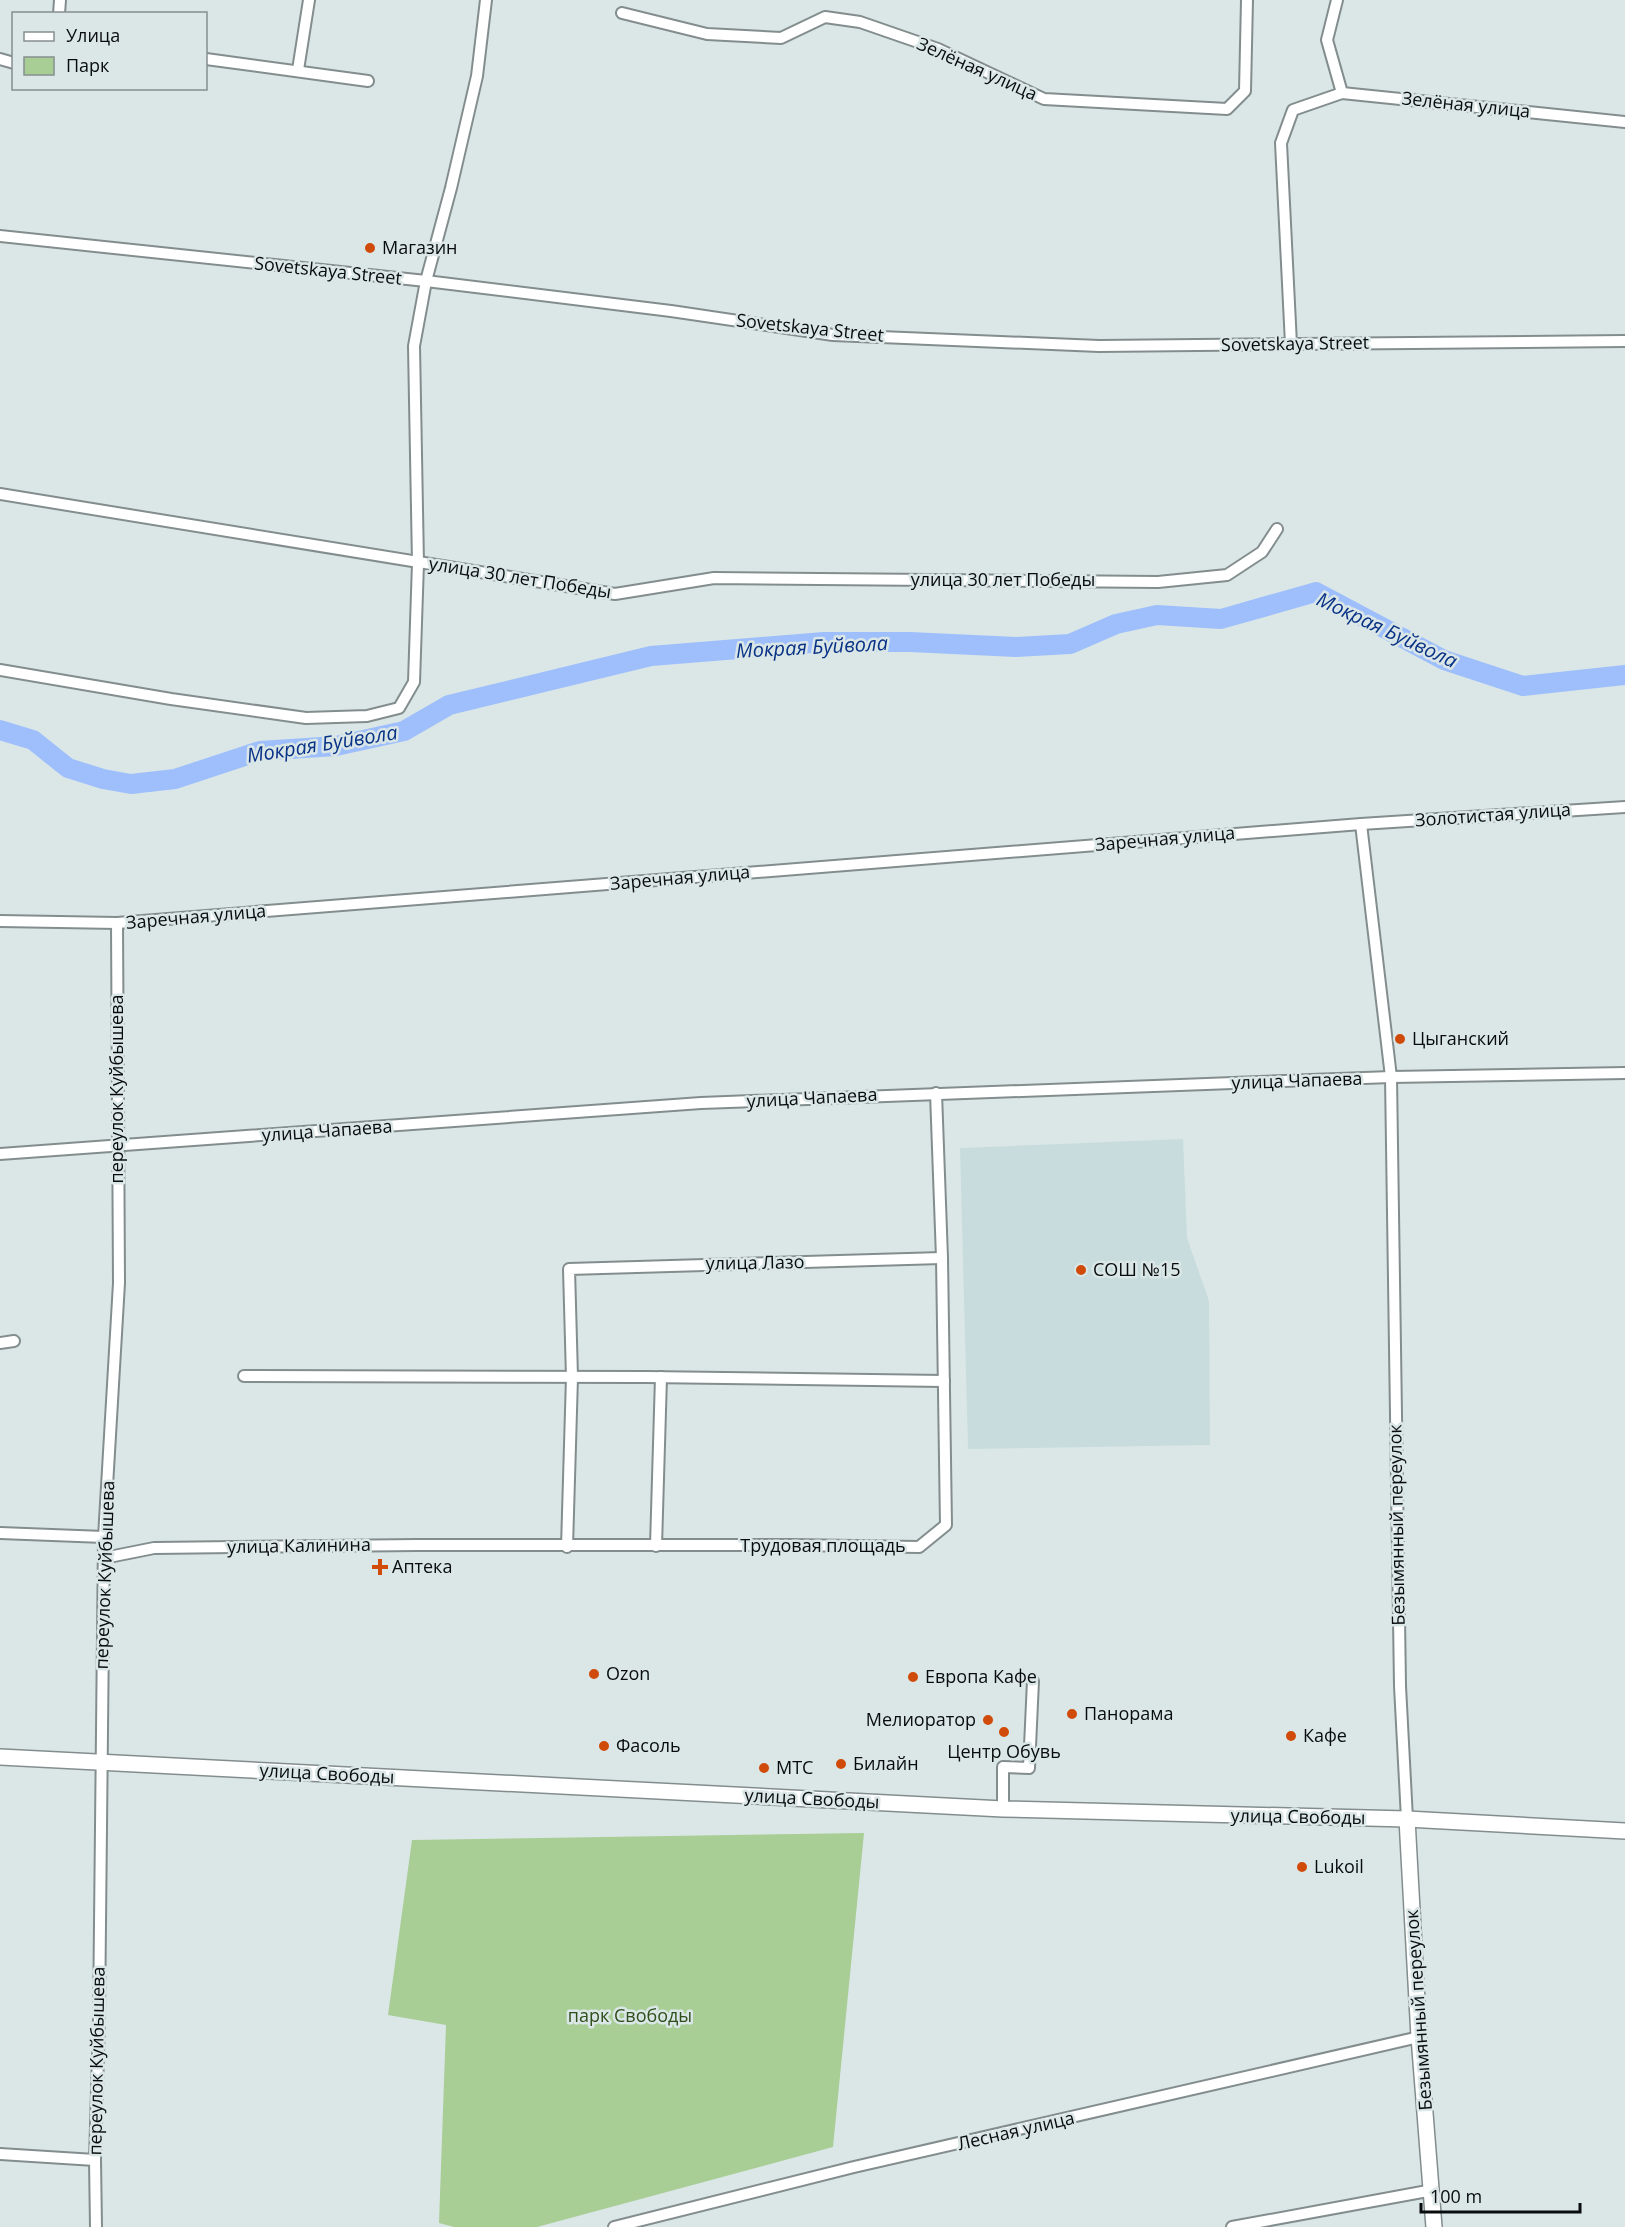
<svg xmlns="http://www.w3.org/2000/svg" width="1625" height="2227" font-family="'Open Sans',sans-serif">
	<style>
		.built { fill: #c8dcdd }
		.green { fill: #a8cd95 }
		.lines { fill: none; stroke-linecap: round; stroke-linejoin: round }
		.river { stroke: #9ebffb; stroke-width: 20 }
		.minor-casing { stroke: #838d8e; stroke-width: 14 }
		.secondary-casing { stroke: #838d8e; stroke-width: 18 }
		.minor { stroke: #fff; stroke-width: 10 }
		.secondary { stroke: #fff; stroke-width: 15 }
		.poi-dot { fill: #d04b0a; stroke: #dbe7e7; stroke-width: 2 }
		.labels { text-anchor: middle; stroke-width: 5; stroke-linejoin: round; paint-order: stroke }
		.street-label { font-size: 18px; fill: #080c0c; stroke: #dbe7e7 }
		.poi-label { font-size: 18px; fill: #080c0c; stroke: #dbe7e7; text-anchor: start }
		.park-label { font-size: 18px; fill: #2d4e19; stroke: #dbe7e7 }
		.water-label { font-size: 20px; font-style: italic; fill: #083286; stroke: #dbe7e7 }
	</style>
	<rect width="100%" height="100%" fill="#dbe7e7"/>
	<path class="built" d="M 1183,1139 L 1187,1238 L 1209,1301 L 1210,1445 L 968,1449 L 960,1148 Z"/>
	<path class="green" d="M 864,1833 L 833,2147 L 537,2227 L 454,2227 L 439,2223 L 446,2025 L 388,2015 L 412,1840 Z"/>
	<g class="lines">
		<path class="river" d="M 0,730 L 33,740 L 68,768 L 103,779 L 131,784 L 175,779 L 260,751 L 336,746 L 404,731 L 449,705 L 651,656 L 824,642 L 910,642 L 1016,647 L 1070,644 L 1116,624 L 1157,615 L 1221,619 L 1316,592 L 1444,660 L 1523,686 L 1625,675"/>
		<defs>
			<g id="minor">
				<path d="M 1337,0 L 1327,40 L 1342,93"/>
				<path d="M 622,13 L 707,34 L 781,38 L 825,17 L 860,22 L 938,49 L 1044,99 L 1227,109 L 1245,91 L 1247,0"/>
				<path d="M 59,14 L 60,0"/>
				<path d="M 0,59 L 14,63"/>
				<path d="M 206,59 L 368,81"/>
				<path d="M 298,70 L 309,0"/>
				<path d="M 0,236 L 426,281 L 671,311 L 833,335 L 1099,346 L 1625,341"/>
				<path d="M 1291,344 L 1281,143 L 1293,110 L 1342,93 L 1625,122"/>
				<path d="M 0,494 L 615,594 L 714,578 L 1158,582 L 1227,575 L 1262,552 L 1277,529"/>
				<path d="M 0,670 L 171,699 L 306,718 L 367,716 L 399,708 L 414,682 L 418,563 L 414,346 L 426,281 L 451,188 L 477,76 L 486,0"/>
				<path d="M 1361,824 L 1391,1077 L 1400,1686 L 1407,1819"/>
				<path d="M 0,921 L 117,923 L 1361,824 L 1625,807"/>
				<path d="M 0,1154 L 701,1103 L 1391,1077 L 1625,1073"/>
				<path d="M 0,1343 L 14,1341"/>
				<path d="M 244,1376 L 646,1377 L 944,1381"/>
				<path d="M 0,1533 L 104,1537"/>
				<path d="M 656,1546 L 661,1377"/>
				<path d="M 567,1547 L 572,1377 L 569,1269 L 942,1258"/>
				<path d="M 104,1558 L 154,1548 L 417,1545 L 792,1545 L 919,1547 L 946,1525 L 942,1258 L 936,1093"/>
				<path d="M 1003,1809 L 1003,1767 L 1029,1768 L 1033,1681"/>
				<path d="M 0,2154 L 95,2160"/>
				<path d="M 96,2227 L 95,2160 L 99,2020 L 104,1537 L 119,1283 L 117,923"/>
				<path d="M 614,2227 L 854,2167 L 1419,2037"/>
				<path d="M 1232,2227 L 1433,2190"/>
			</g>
			<g id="secondary">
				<path d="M 0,1757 L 1003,1809 L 1407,1819 L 1625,1831"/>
				<path d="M 1407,1819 L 1419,2037 L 1434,2227"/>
			</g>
		</defs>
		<use href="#minor" class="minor-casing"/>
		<use href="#secondary" class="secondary-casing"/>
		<use href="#minor" class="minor"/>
		<use href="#secondary" class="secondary"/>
	</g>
	<g class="poi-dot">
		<circle cx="370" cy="248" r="6"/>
		<circle cx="1400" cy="1039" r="6"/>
		<circle cx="1081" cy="1270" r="6"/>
		<path d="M377 1558h6v6h6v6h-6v6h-6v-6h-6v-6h6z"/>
		<circle cx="594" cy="1674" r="6"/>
		<circle cx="913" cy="1677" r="6"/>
		<circle cx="1072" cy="1714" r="6"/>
		<circle cx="988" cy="1720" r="6"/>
		<circle cx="1004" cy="1732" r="6"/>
		<circle cx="1291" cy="1736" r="6"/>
		<circle cx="604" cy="1746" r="6"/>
		<circle cx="841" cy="1764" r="6"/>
		<circle cx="764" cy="1768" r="6"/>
		<circle cx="1302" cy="1867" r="6"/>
	</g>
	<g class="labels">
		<g class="street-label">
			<text transform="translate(977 69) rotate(24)" y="6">Зелёная улица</text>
			<text transform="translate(1466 105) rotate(6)" y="6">Зелёная улица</text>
			<text transform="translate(328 271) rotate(6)" y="6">Sovetskaya Street</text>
			<text transform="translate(810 328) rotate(6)" y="6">Sovetskaya Street</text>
			<text transform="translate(1295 344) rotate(-1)" y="6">Sovetskaya Street</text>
			<text transform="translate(520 578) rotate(9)" y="6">улица 30 лет Победы</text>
			<text x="1003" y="586">улица 30 лет Победы</text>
			<text transform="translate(1493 815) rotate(-4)" y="6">Золотистая улица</text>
			<text transform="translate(1165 839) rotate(-5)" y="6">Заречная улица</text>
			<text transform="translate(680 878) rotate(-5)" y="6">Заречная улица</text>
			<text transform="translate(196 917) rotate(-5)" y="6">Заречная улица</text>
			<text transform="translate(1297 1081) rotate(-2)" y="6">улица Чапаева</text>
			<text transform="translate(117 1089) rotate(-90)" y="6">переулок Куйбышева</text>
			<text transform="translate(812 1098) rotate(-3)" y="6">улица Чапаева</text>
			<text transform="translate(327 1131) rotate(-4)" y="6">улица Чапаева</text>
			<text transform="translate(755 1263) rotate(-1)" y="6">улица Лазо</text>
			<text transform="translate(1397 1525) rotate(-91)" y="6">Безымянный переулок</text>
			<text transform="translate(299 1546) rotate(-1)" y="6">улица Калинина</text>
			<text x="823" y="1552">Трудовая площадь</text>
			<text transform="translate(105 1575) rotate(-88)" y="6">переулок Куйбышева</text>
			<text transform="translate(327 1774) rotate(3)" y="6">улица Свободы</text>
			<text transform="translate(812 1799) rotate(3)" y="6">улица Свободы</text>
			<text transform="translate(1298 1817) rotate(1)" y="6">улица Свободы</text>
			<text transform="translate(1419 2010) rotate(-94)" y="6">Безымянный переулок</text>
			<text transform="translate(97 2061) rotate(-89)" y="6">переулок Куйбышева</text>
			<text transform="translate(1016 2131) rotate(-13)" y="6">Лесная улица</text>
		</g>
		<g class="poi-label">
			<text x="382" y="254">Магазин</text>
			<text x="1412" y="1045">Цыганский</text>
			<text x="1093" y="1276">СОШ №15</text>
			<text x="392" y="1573">Аптека</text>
			<text x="606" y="1680">Ozon</text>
			<text x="925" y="1683">Европа Кафе</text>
			<text x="1084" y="1720">Панорама</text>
			<text x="976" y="1726" text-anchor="end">Мелиоратор</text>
			<text x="1303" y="1742">Кафе</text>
			<text x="616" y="1752">Фасоль</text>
			<text x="1004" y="1758" text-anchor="middle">Центр Обувь</text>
			<text x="853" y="1770">Билайн</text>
			<text x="776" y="1774">МТС</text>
			<text x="1314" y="1873">Lukoil</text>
		</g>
		<g class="park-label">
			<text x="630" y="2022">парк Свободы</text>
		</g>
		<g class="water-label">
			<text transform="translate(1387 630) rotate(25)" y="7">Мокрая Буйвола</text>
			<text transform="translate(812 647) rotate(-3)" y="7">Мокрая Буйвола</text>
			<text transform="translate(322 744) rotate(-9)" y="7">Мокрая Буйвола</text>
		</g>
	</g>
	<rect x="12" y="12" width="195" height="78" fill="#dbe7e7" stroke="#878f8f" stroke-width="1.5"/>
	<rect x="24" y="32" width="30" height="9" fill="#ffffff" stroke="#878f8f" stroke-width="1.5"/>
	<text x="66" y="42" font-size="18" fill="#080c0c">Улица</text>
	<rect x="24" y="57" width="30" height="18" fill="#a8cd95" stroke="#878f8f" stroke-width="1.5"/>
	<text x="66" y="72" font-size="18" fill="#080c0c">Парк</text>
	<path d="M1421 2203v9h159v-9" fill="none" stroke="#080c0c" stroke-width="3"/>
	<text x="1430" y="2203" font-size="18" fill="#080c0c" stroke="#dbe7e7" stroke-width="4.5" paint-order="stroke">100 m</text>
</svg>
